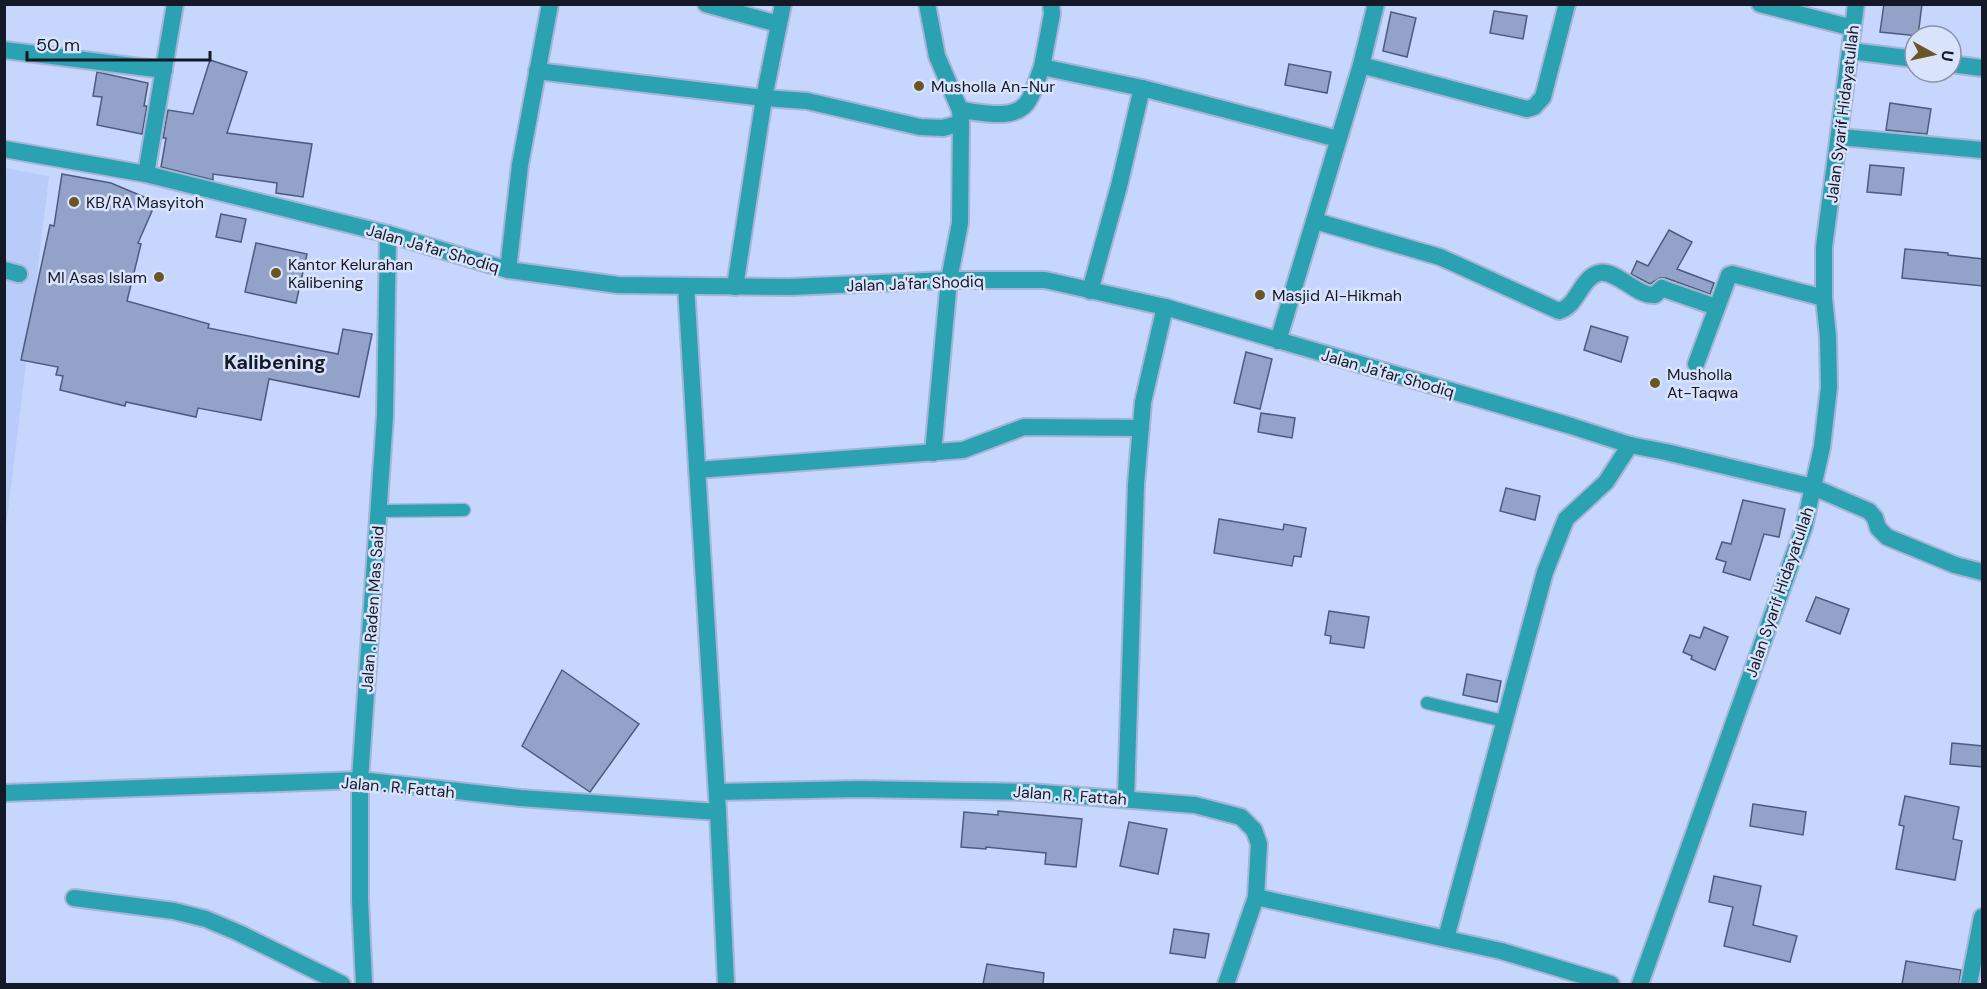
<svg xmlns="http://www.w3.org/2000/svg" width="1987" height="989" font-family="'DM Sans',sans-serif">
	<style>
		.built { fill: #b8cbf9 }
		.building { fill: #93a2c8; stroke: #4d5b7d; stroke-width: 1.5 }
		.lines { fill: none; stroke-linecap: round; stroke-linejoin: round }
		.service-casing { stroke: #a6b4d6; stroke-width: 15 }
		.minor-casing { stroke: #a6b4d6; stroke-width: 20 }
		.tertiary-casing { stroke: #a6b4d6; stroke-width: 20 }
		.service { stroke: #2ba2b1; stroke-width: 12 }
		.minor { stroke: #2ba2b1; stroke-width: 16 }
		.tertiary { stroke: #2ba2b1; stroke-width: 16 }
		.poi-dot { fill: #6a5625; stroke: #d9e3fb; stroke-width: 2 }
		.labels { text-anchor: middle; stroke-width: 5; stroke-linejoin: round; paint-order: stroke }
		.poi-label { font-size: 16px; fill: #131927; stroke: #d9e3fb; text-anchor: start }
		.street-label { font-size: 16px; fill: #131927; stroke: #d9e3fb }
		.quarter-label { font-size: 20px; font-weight: bold; fill: #131927; stroke: #d9e3fb }
	</style>
	<rect width="100%" height="100%" fill="#c6d6fd"/>
	<path class="built" d="M 5,168 L 49,176 L 5,535 Z"/>
	<g class="building">
		<path d="M 1884,4 L 1922,4 L 1918,36 L 1880,32 Z"/>
		<path d="M 1494,11 L 1527,16 L 1523,39 L 1490,33 Z"/>
		<path d="M 1391,12 L 1416,18 L 1407,57 L 1383,51 Z"/>
		<path d="M 210,60 L 247,72 L 227,133 L 312,144 L 303,197 L 276,193 L 277,183 L 213,174 L 213,180 L 161,167 L 166,138 L 163,138 L 168,110 L 193,114 Z"/>
		<path d="M 1289,64 L 1331,72 L 1327,93 L 1285,85 Z"/>
		<path d="M 97,72 L 148,83 L 144,106 L 147,106 L 142,134 L 97,125 L 102,97 L 93,96 Z"/>
		<path d="M 1890,103 L 1931,109 L 1927,134 L 1886,130 Z"/>
		<path d="M 1870,165 L 1904,168 L 1901,195 L 1867,192 Z"/>
		<path d="M 62,174 L 111,183 L 156,202 L 138,243 L 141,244 L 127,301 L 209,324 L 208,328 L 338,354 L 343,329 L 372,334 L 359,397 L 269,379 L 261,420 L 198,408 L 196,417 L 126,402 L 125,406 L 60,390 L 63,376 L 56,375 L 58,367 L 21,360 L 50,225 L 54,226 Z"/>
		<path d="M 221,214 L 246,219 L 241,242 L 216,237 Z"/>
		<path d="M 1669,230 L 1692,242 L 1677,269 L 1714,283 L 1710,294 L 1666,278 L 1660,278 L 1650,284 L 1631,274 L 1637,261 L 1648,266 Z"/>
		<path d="M 256,243 L 307,254 L 296,303 L 245,292 Z"/>
		<path d="M 1905,249 L 1948,253 L 1948,255 L 1983,259 L 1983,286 L 1902,278 Z"/>
		<path d="M 1591,326 L 1628,337 L 1621,362 L 1584,350 Z"/>
		<path d="M 1246,352 L 1272,359 L 1260,409 L 1234,403 Z"/>
		<path d="M 1261,413 L 1295,418 L 1292,438 L 1258,432 Z"/>
		<path d="M 1506,488 L 1540,496 L 1535,520 L 1500,511 Z"/>
		<path d="M 1743,500 L 1785,509 L 1779,537 L 1764,534 L 1750,580 L 1723,572 L 1726,562 L 1716,559 L 1722,542 L 1731,544 Z"/>
		<path d="M 1219,519 L 1283,530 L 1284,524 L 1306,528 L 1301,557 L 1294,556 L 1292,566 L 1214,553 Z"/>
		<path d="M 1816,597 L 1849,609 L 1840,634 L 1806,621 Z"/>
		<path d="M 1329,611 L 1369,617 L 1364,648 L 1330,643 L 1331,636 L 1325,635 Z"/>
		<path d="M 1704,627 L 1728,637 L 1715,670 L 1691,659 L 1692,656 L 1683,652 L 1690,635 L 1700,638 Z"/>
		<path d="M 562,670 L 639,724 L 590,792 L 522,746 Z"/>
		<path d="M 1467,674 L 1501,681 L 1497,702 L 1463,695 Z"/>
		<path d="M 1952,743 L 1983,746 L 1983,767 L 1950,764 Z"/>
		<path d="M 1905,796 L 1959,807 L 1953,839 L 1962,841 L 1955,880 L 1896,869 L 1904,826 L 1899,825 Z"/>
		<path d="M 1753,804 L 1806,812 L 1803,835 L 1750,826 Z"/>
		<path d="M 998,811 L 1082,819 L 1076,867 L 1045,864 L 1046,853 L 986,847 L 986,849 L 961,847 L 964,812 L 998,815 Z"/>
		<path d="M 1129,822 L 1167,829 L 1158,874 L 1120,866 Z"/>
		<path d="M 1714,876 L 1761,886 L 1753,925 L 1797,936 L 1790,962 L 1724,946 L 1733,907 L 1709,902 Z"/>
		<path d="M 1174,929 L 1209,934 L 1205,958 L 1170,953 Z"/>
		<path d="M 1906,961 L 1961,970 L 1959,984 L 1902,984 Z"/>
		<path d="M 987,964 L 1044,973 L 1043,984 L 983,984 Z"/>
	</g>
	<g class="lines">
		<defs>
			<g id="service">
				<path d="M 379,511 L 464,510"/>
				<path d="M 1427,703 L 1504,721"/>
			</g>
			<g id="minor">
				<path d="M 706,4 L 778,24"/>
				<path d="M 927,4 L 937,56 L 960,110 L 961,123 L 960,223 L 949,280 L 933,453"/>
				<path d="M 1760,4 L 1853,28"/>
				<path d="M 4,50 L 164,70"/>
				<path d="M 1851,51 L 1915,59"/>
				<path d="M 1951,64 L 1982,68"/>
				<path d="M 1361,65 L 1527,109 L 1534,107 L 1543,97 L 1567,4"/>
				<path d="M 1042,67 L 1052,14 L 1051,4"/>
				<path d="M 537,71 L 764,98 L 807,101 L 920,127 L 943,128 L 961,123"/>
				<path d="M 960,110 C 981,112 1018,123 1030,98 C 1035,88 1038,77 1042,67 L 1142,88"/>
				<path d="M 1840,137 L 1982,150"/>
				<path d="M 4,149 L 146,174 L 388,234 L 508,270 L 618,285 L 790,287 L 949,280 L 1045,280 L 1165,307 L 1568,425 L 1630,445 L 1666,452 L 1813,487 L 1869,511 L 1875,518 L 1878,528 L 1887,537 L 1955,565 L 1982,572"/>
				<path d="M 146,174 L 175,4"/>
				<path d="M 1315,221 L 1440,257 L 1559,311 C 1578,306 1580,278 1599,273 C 1616,269 1637,297 1655,295 L 1662,288 L 1664,289 L 1716,307"/>
				<path d="M 4,270 L 19,274"/>
				<path d="M 508,270 L 520,165 L 550,4"/>
				<path d="M 686,286 L 718,812 L 726,984"/>
				<path d="M 735,287 L 764,98 L 783,4"/>
				<path d="M 1090,291 L 1119,186 L 1142,88 L 1338,139"/>
				<path d="M 1278,341 L 1361,65 L 1376,4"/>
				<path d="M 1696,364 L 1729,275 L 1732,274 L 1824,298"/>
				<path d="M 697,470 L 963,450 L 1024,427 L 1141,428"/>
				<path d="M 717,792 L 858,789 L 1030,792 L 1195,805 L 1241,817 L 1254,830 L 1259,844 L 1256,897 L 1226,984"/>
				<path d="M 4,793 L 360,780 L 520,798 L 718,812"/>
				<path d="M 1126,799 L 1136,484 L 1143,402 L 1165,307"/>
				<path d="M 1256,897 L 1501,951 L 1611,984"/>
				<path d="M 74,898 L 174,911 L 206,919 L 239,933 L 342,984"/>
				<path d="M 1446,938 L 1545,572 L 1566,519 L 1606,482 L 1630,445"/>
				<path d="M 364,984 L 360,900 L 360,780 L 385,416 L 388,234"/>
				<path d="M 1969,984 L 1982,917"/>
			</g>
			<path id="tertiary" d="M 1640,984 L 1804,527 L 1822,447 L 1829,387 L 1828,337 L 1824,298 L 1824,247 L 1856,4"/>
		</defs>
		<use href="#service" class="service-casing"/>
		<use href="#minor" class="minor-casing"/>
		<use href="#tertiary" class="tertiary-casing"/>
		<use href="#service" class="service"/>
		<use href="#minor" class="minor"/>
		<use href="#tertiary" class="tertiary"/>
	</g>
	<g class="poi-dot">
		<circle cx="919" cy="86" r="6"/>
		<circle cx="74" cy="202" r="6"/>
		<circle cx="276" cy="273" r="6"/>
		<circle cx="159" cy="277" r="6"/>
		<circle cx="1260" cy="295" r="6"/>
		<circle cx="1655" cy="383" r="6"/>
	</g>
	<g class="labels">
		<g class="poi-label">
			<text x="931" y="92">Musholla An-Nur</text>
			<text x="86" y="208">KB/RA Masyitoh</text>
			<text x="288" y="270">Kantor Kelurahan<tspan x="288" dy="18">Kalibening</tspan></text>
			<text x="147" y="283" text-anchor="end">MI Asas Islam</text>
			<text x="1272" y="301">Masjid Al-Hikmah</text>
			<text x="1667" y="380">Musholla<tspan x="1667" dy="18">At-Taqwa</tspan></text>
		</g>
		<g class="street-label">
			<text transform="translate(1842 114) rotate(-83)" y="6">Jalan Syarif Hidayatullah</text>
			<text transform="translate(433 248) rotate(16)" y="6">Jalan Ja'far Shodiq</text>
			<text transform="translate(915 283) rotate(-2)" y="6">Jalan Ja'far Shodiq</text>
			<text transform="translate(1388 373) rotate(16)" y="6">Jalan Ja'far Shodiq</text>
			<text transform="translate(1779 592) rotate(-71)" y="6">Jalan Syarif Hidayatullah</text>
			<text transform="translate(372 609) rotate(-86)" y="6">Jalan . Raden Mas Said</text>
			<text transform="translate(398 787) rotate(5)" y="6">Jalan . R. Fattah</text>
			<text transform="translate(1070 795) rotate(4)" y="6">Jalan . R. Fattah</text>
		</g>
		<g class="quarter-label">
			<text x="275" y="369">Kalibening</text>
		</g>
	</g>
	<rect width="1987" height="989" fill="none" stroke="#131927" stroke-width="12"/>
	<g transform="translate(1933 54) rotate(98)"><circle r="28" fill="#d9e3fb" stroke="#8a92a6" stroke-width="1.5"/>
	<path d="M0-4.5L10 22L0 15L-10 22Z" fill="#6a5625"/>
	<text y="-9" font-size="16" font-weight="bold" text-anchor="middle" fill="#131927">U</text>
	</g>
	<path d="M27 51v9h183v-9" fill="none" stroke="#131927" stroke-width="3"/>
	<text x="36" y="51" font-size="18" fill="#131927" stroke="#d9e3fb" stroke-width="4.5" paint-order="stroke">50 m</text>
</svg>
